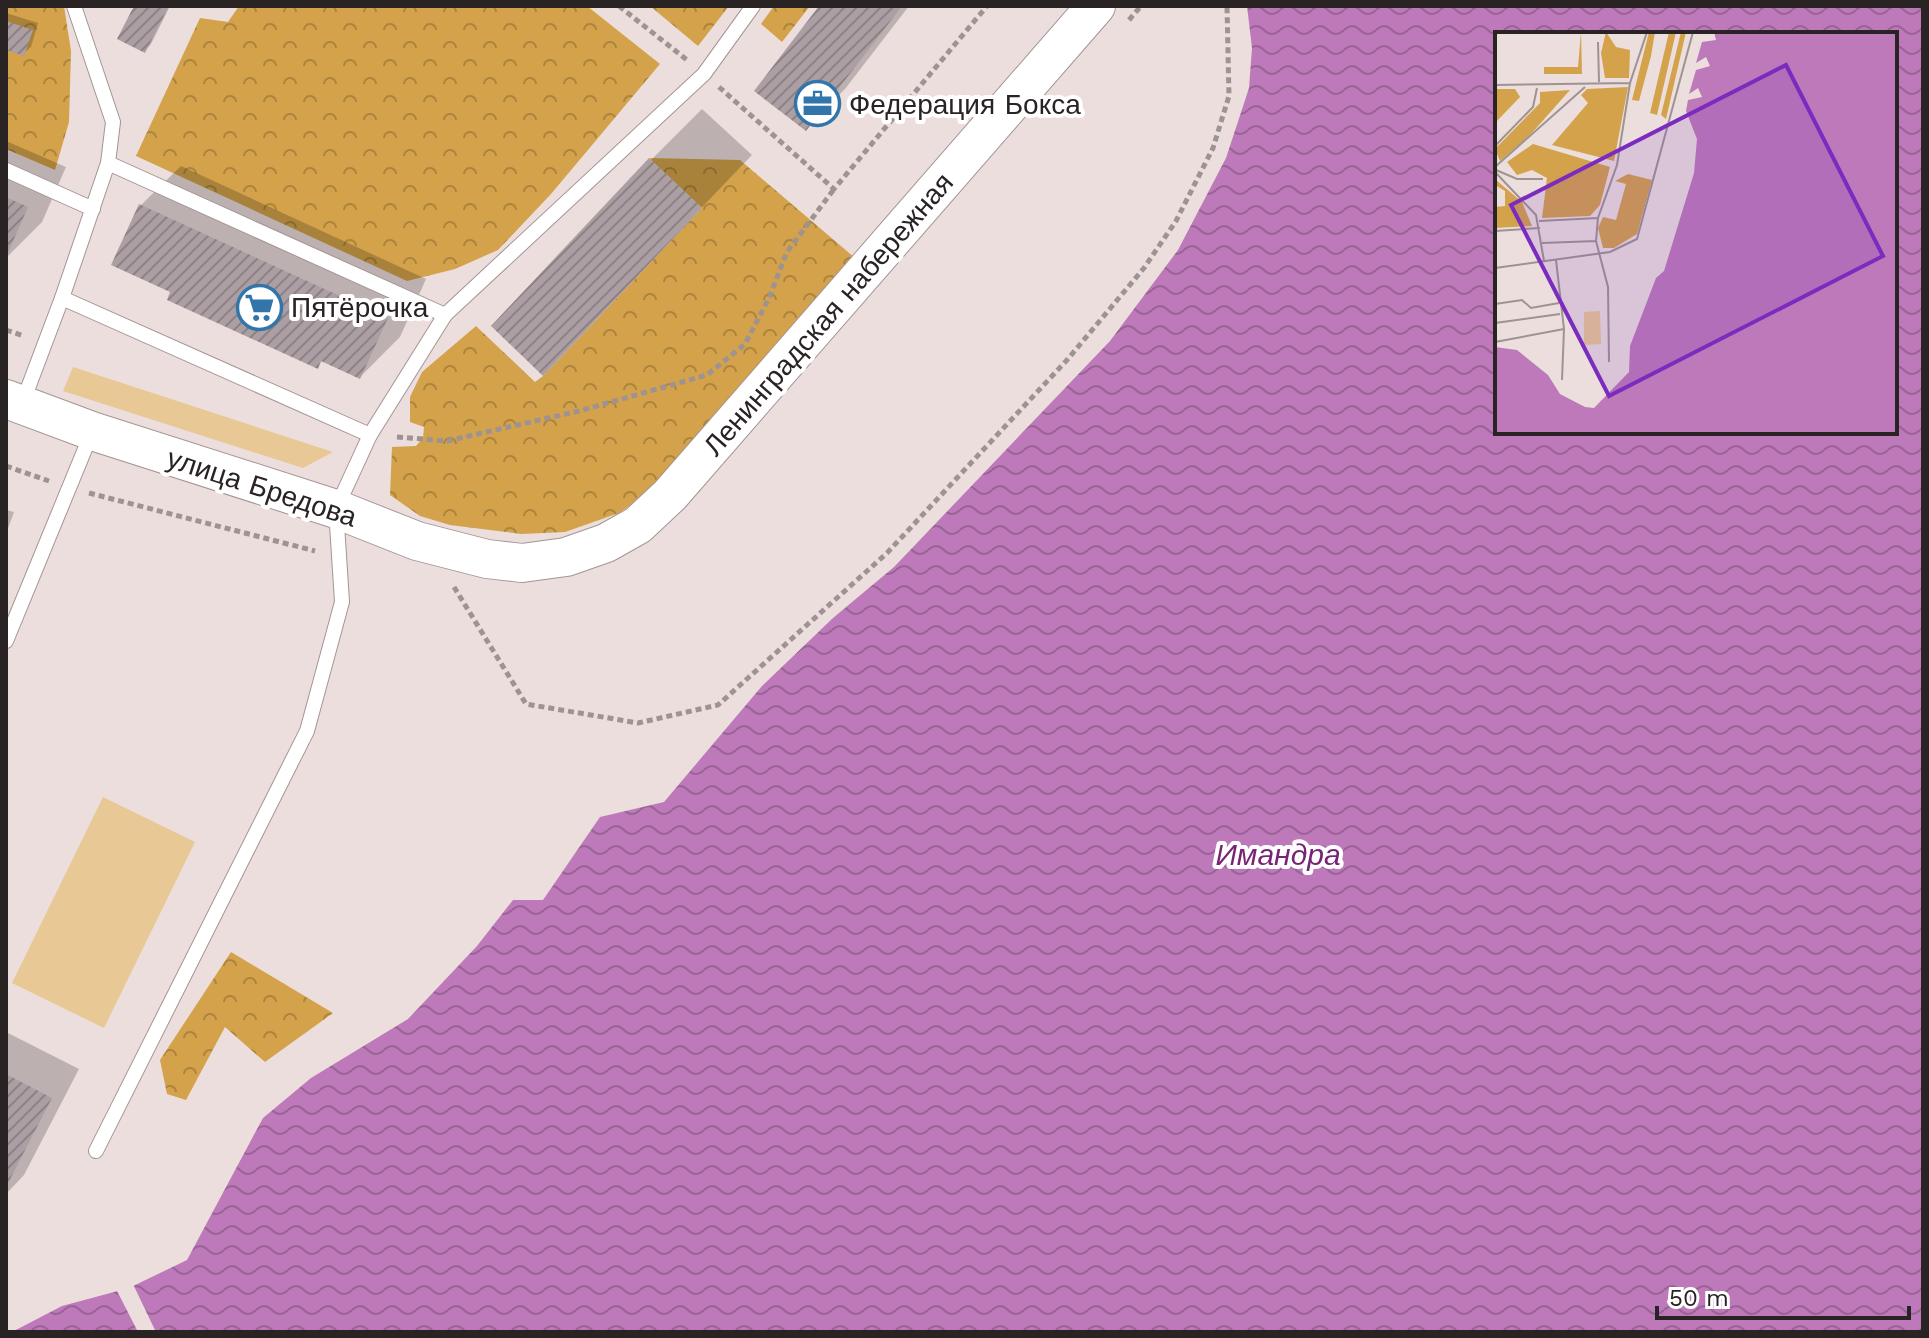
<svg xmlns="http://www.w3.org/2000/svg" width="1929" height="1338" font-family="'Work Sans',sans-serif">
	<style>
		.grass { fill: #e8c895 }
		.forest { fill: url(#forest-crowns) }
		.water { fill: url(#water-waves); fill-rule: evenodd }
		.pier { fill: #ecdedc }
		.shadow { fill: #0003 }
		.building { fill: url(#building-hatch) }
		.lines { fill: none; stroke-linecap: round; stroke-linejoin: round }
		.lane-casing { stroke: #a39594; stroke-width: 16 }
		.secondary-casing { stroke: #a39594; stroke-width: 40 }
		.path { stroke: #9e9392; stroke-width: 5; stroke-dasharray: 6 4; stroke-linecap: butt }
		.lane { stroke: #fff; stroke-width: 14 }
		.secondary { stroke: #fff; stroke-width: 38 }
		.labels { text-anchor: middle; stroke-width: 8; stroke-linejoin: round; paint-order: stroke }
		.poi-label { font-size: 28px; fill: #292323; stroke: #fff; text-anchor: start }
		.street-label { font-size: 28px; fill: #292323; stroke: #fff }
		.water-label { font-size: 30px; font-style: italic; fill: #762473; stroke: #fff }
		.inset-road { fill: none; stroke: #9e9392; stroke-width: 2 }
		.view { fill: #7b2cbf; fill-opacity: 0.15; stroke: #7b2cbf; stroke-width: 4 }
		.inset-edge { fill: none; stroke: #292323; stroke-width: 4 }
	</style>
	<defs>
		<pattern id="forest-crowns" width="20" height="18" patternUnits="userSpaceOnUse" patternTransform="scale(2)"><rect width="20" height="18" fill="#d3a24a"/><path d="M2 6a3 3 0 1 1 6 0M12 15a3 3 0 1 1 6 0" fill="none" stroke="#ab843d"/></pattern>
		<pattern id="water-waves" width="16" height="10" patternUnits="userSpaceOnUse" patternTransform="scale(2)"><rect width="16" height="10" fill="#bd79b9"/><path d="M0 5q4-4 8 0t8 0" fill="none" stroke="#9a6396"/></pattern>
		<pattern id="building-hatch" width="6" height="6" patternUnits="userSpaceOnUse" patternTransform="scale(2)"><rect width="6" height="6" fill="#ac9fa3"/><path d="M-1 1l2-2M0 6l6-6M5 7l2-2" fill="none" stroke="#8c8184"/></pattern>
	</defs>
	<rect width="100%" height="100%" fill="#ecdedc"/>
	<g class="grass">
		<path d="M 73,367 L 333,452 L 303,468 L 63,391 Z"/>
		<path d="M 103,797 L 195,842 L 104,1028 L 12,983 Z"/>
	</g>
	<g class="forest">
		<path d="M 6,6 L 64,6 L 71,51 L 69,122 L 55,170 L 6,149 Z"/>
		<path d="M 239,6 L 587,6 L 660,64 L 551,194 L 498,250 L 455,269 L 407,281 L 136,156 L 200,18 L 228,22 Z"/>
		<path d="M 650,6 L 729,6 L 698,46 Z"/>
		<path d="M 774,6 L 810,6 L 782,42 L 761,24 Z"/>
		<path d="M 649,158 L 740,160 L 855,258 L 667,470 L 641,498 L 619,513 L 565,532 L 521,534 L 450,525 L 420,516 L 390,495 L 392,447 L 416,446 L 423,438 L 424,427 L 410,422 L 410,397 L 422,372 L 476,326 L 535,382 L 543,376 L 702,208 Z"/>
		<path d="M 231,952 L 333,1013 L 265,1062 L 225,1027 L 186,1100 L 167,1094 L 160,1060 Z"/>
	</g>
	<path class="water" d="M 1247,6 L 1923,6 L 1923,1332 L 12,1332 L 62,1306 L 129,1288 L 187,1260 L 263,1118 L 311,1078 L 408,1019 L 477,946 L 513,900 L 543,900 L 600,817 L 664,802 L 762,686 L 833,618 L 894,567 L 1110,341 L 1178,250 L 1226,158 L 1249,88 L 1252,48 ZM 1497,34 L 1895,34 L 1895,432 L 1497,432 Z"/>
	<path class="pier" d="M 132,1282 L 154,1328 L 156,1332 L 138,1332 L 115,1287 Z"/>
	<g class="shadow">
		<path d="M 137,6 L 170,6 L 151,44 L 145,51 Z"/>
		<path d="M 822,6 L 909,6 L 845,89 L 806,128 Z"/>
		<path d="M 6,13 L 38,23 L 31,47 L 24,53 L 6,48 Z"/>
		<path d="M 702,109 L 752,155 L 543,373 L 651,160 Z"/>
		<path d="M 6,141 L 66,167 L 42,222 L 6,258 Z"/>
		<path d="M 181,166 L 426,279 L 400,337 L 360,377 L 323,360 L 317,366 L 173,291 L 141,205 Z"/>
		<path d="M 6,510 L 14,512 L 6,534 Z"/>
		<path d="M 6,1032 L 79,1069 L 24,1175 L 6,1194 Z"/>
	</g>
	<g class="building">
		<path d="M 134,6 L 169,6 L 145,53 L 117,39 Z"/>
		<path d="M 819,6 L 902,6 L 806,131 L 754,91 Z"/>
		<path d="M 6,21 L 33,30 L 24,56 L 6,50 Z"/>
		<path d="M 649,158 L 702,208 L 543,376 L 491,326 Z"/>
		<path d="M 6,197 L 28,207 L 6,257 Z"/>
		<path d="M 139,204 L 388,318 L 360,379 L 321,361 L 318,369 L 167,300 L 170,292 L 111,265 Z"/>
		<path d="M 6,1074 L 52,1098 L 6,1187 Z"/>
	</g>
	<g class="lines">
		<defs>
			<g id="lane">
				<path d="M 108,163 L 445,315"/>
				<path d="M 6,170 L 93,209"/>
				<path d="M 62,298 L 370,435 L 336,509 L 342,602 L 307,731 L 96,1151"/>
				<path d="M 22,404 L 62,298 L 108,163 L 113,122 L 74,6"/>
				<path d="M 370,435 L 445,315 L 704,74 L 753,6"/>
				<path d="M 6,641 L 92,432"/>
			</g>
			<path id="secondary" d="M 6,399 L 92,431 L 336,509 L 417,541 L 487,559 L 522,563 L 566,557 L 606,543 L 638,525 L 670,495 L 1096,6"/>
		</defs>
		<use href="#lane" class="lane-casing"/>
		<use href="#secondary" class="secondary-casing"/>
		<g class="path">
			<path d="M 619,6 L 687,60"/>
			<path d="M 1129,20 L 1141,6"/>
			<path d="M 719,87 L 834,189 L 987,6"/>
			<path d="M 6,330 L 24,336"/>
			<path d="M 397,437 L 447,441 L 579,411 L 707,375 L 745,344 L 769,298 L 787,252 L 834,189"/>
			<path d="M 6,466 L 49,481"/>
			<path d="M 89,493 L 315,551"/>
			<path d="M 454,587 L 526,704 L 638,723 L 718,705 L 887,553 L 1067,360 L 1144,268 L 1176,221 L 1213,148 L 1229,96 L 1227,6"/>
		</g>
		<use href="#lane" class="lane"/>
		<use href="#secondary" class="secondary"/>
	</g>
	<defs>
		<symbol id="office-ring" viewBox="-11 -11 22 22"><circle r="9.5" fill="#fff" stroke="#3275ab" stroke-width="1.5"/><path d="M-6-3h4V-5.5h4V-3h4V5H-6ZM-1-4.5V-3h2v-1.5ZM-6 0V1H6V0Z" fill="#3275ab"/></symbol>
		<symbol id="supermarket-ring" viewBox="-11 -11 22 22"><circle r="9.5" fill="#fff" stroke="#3275ab" stroke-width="1.5"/><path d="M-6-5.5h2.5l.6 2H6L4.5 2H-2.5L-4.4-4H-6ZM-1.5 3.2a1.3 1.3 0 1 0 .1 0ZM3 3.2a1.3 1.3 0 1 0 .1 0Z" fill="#3275ab"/></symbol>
	</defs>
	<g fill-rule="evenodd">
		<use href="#office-ring" x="792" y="78" width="51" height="51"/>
		<use href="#supermarket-ring" x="234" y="282" width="51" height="51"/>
	</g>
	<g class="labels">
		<g class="poi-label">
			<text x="849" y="114">Федерация Бокса</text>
			<text x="291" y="317">Пятёрочка</text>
		</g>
		<g class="street-label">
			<text transform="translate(828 314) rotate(-49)" y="10">Ленинградская набережная</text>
			<text transform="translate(262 487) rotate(18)" y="10">улица Бредова</text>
		</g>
		<g class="water-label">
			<text x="1278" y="865">Имандра</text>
		</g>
	</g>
	<g transform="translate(1495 32)">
		<rect width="402" height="402" fill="#ecdedc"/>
		<path d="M 105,279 L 106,312 L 89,313 L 89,280 Z" fill="#e8c895"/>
		<path d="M 86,0 L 87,42 L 49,42 L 49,35 L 83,35 ZM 111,0 L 121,15 L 135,18 L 134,46 L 110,46 L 106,21 ZM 154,0 L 160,0 L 156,24 L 144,69 L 137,68 ZM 174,0 L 181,0 L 162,83 L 155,81 ZM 186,0 L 191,0 L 171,87 L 166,83 ZM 133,55 L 119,129 L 57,113 L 93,71 L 86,63 L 92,57 ZM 0,57 L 20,57 L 25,65 L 0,91 ZM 75,58 L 35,103 L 5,129 L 0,117 L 45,71 L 45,60 ZM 38,112 L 115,135 L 105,173 L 95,184 L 47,186 L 52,146 L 37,138 L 22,143 L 12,130 ZM 133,142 L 157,148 L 142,202 L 119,216 L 108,216 L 103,196 L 108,185 L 121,188 L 131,152 L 120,149 ZM 1,148 L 27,170 L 37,194 L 0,196 L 0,175 L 10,174 L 10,159 L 0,153 Z" fill="#d3a24a"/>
		<path d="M 219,0 L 402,0 L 402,402 L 0,402 L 0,315 L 22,318 L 53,343 L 65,362 L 90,375 L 99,376 L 134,340 L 135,314 L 161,246 L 169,239 L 199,141 L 202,107 L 191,79 L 193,68 L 207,65 L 203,56 L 194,62 L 201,38 L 215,34 L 211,25 L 201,31 L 207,10 L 221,8 Z" fill="#bd79b9"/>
		<path class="inset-road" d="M 103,10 L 104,50M 0,53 L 135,51M 0,114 L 38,75 L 42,56M 0,135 L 90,55M 1,138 L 22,147 L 48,147M 0,140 L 41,183 L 49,229M 44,189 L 103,186M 0,199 L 45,196M 101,209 L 103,186 L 122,133 L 135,51 L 152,0M 47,211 L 101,209 L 113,255 L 114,330M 61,228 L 69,297 L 67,348M 0,236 L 115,220 L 142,207 L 198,0M 0,272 L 27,268 L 36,276 L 64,271M 0,291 L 65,282M 0,310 L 69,297"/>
		<path class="view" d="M 291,33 L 388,224 L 114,364 L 16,173 Z"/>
		<rect width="402" height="402" class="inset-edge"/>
	</g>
	<rect width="1929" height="1338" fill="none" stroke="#292323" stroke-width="16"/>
	<path d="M1657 1306v12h252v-12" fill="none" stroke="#292323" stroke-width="4"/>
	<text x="1669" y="1306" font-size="24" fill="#292323" stroke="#ffffff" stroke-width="6" paint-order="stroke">50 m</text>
</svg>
